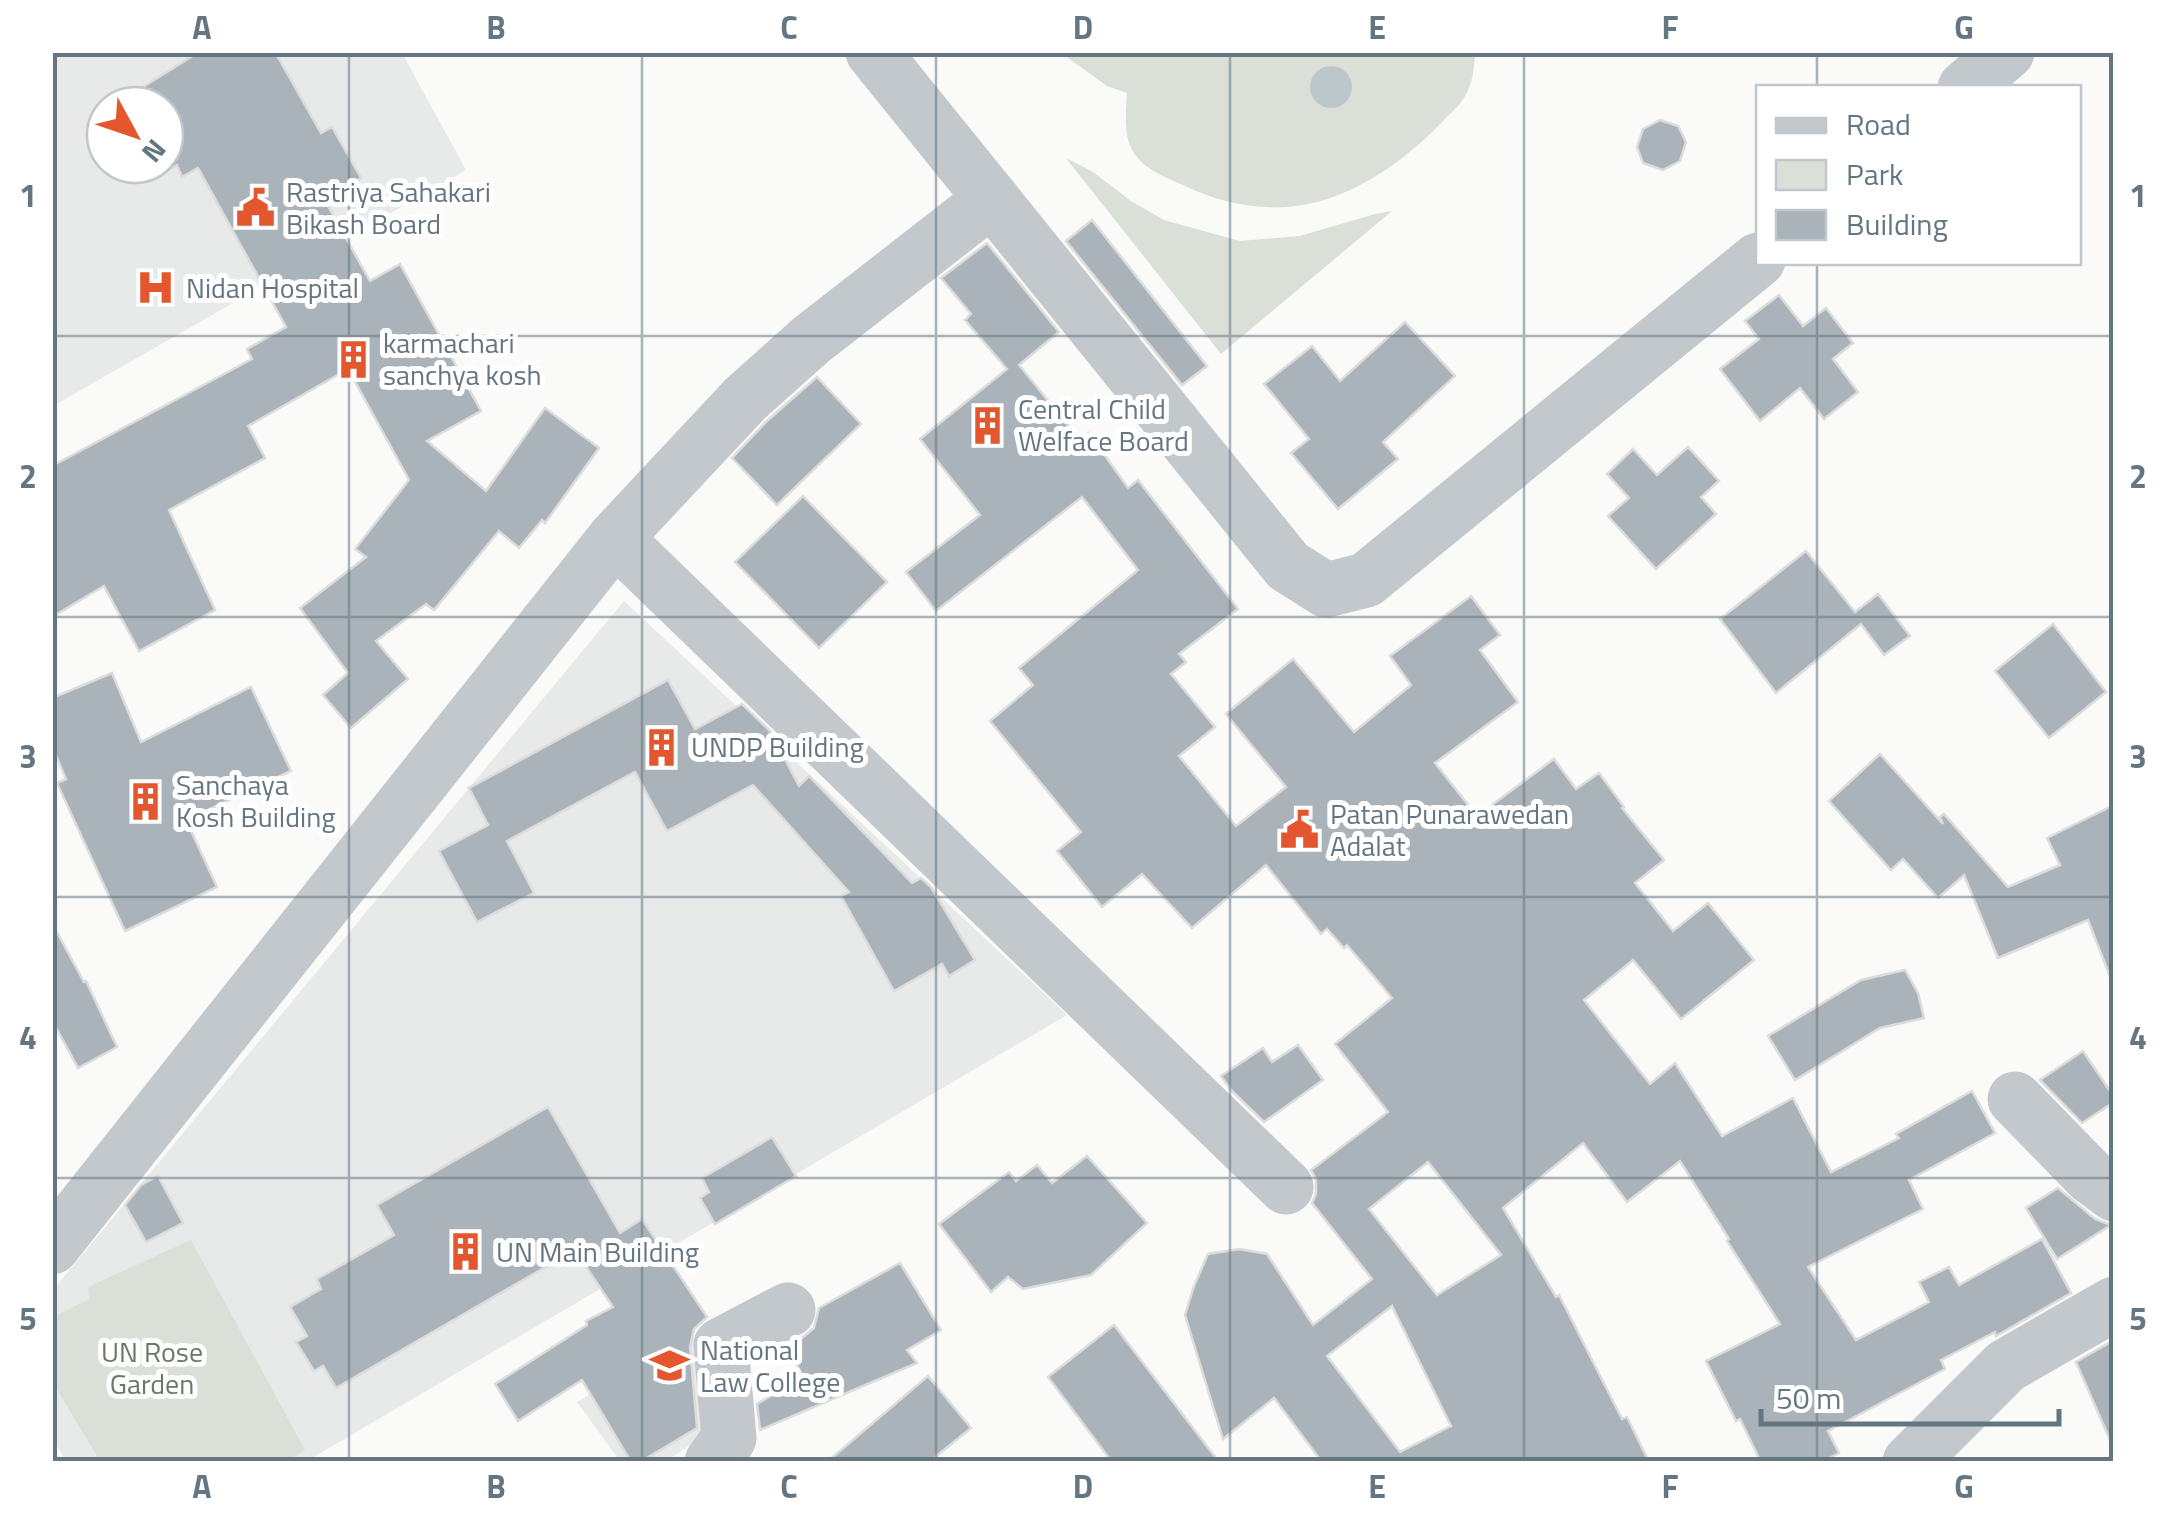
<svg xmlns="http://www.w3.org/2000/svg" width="2166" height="1514" font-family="'Titillium Web',sans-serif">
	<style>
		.built { fill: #e8e9e9; fill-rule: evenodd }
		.green { fill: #dadfd7 }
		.water { fill: #bbc7cb }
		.building { fill: #aab3b9; stroke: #dcdcda; stroke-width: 2.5; fill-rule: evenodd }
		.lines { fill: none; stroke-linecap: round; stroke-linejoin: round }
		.minor { stroke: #c3c8cc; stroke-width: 55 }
		.grid { fill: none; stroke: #657683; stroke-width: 2.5; stroke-opacity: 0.55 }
		.labels { text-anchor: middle; stroke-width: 10; stroke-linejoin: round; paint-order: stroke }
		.poi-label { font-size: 28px; fill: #657683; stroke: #fff; text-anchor: start }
		.park-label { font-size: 28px; fill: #687a64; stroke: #fff }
		.neatline { fill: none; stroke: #657683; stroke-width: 4 }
		.grid-label { font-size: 32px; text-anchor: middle; font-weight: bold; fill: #657683 }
	</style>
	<rect width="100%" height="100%" fill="#fafaf8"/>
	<g class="built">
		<path d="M 53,53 L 402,53 L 466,170 L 53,406 ZM 105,105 L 165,105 L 165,165 L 105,165 Z"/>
		<path d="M 624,601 L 1067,1015 L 307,1461 L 66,1461 L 53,1439 L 53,1290 Z"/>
		<path d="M 692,1330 L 723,1423 L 666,1461 L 620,1461 L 577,1402 Z"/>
	</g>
	<g class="green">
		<path d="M 1061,53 L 1475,53 C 1474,69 1473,82 1465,96 C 1460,105 1452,112 1445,119 C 1406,160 1353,199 1296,206 C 1259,211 1218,202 1185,186 C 1167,178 1145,170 1134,153 C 1123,137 1126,112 1127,93 L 1107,86 Z"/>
		<path d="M 1066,158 L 1093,172 L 1131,201 L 1164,220 L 1240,241 L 1300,236 L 1375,214 L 1392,211 L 1221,354 Z"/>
		<path d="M 191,1240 L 305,1450 L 285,1461 L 100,1461 L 53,1383 L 53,1317 L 89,1299 L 88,1287 Z"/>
	</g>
	<circle class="water" cx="1331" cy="87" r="21"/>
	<g class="building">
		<path d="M 199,52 L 275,52 L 321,133 L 332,127 L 361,178 L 324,199 L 370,281 L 400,264 L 481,411 L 427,441 L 486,491 L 545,408 L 599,448 L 545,523 L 542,520 L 519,548 L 499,531 L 434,610 L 426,604 L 376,641 L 408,679 L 351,728 L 323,695 L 348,673 L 300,608 L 366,557 L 355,549 L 409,480 L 348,369 L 248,426 L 265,458 L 169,510 L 215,610 L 139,651 L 104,586 L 52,617 L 52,466 L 252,359 L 247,349 L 286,327 L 198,168 L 182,177 L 177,165 L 165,172 L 165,105 L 114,105 Z"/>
		<path d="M 1660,120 L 1678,126 L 1686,142 L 1680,161 L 1663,170 L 1643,163 L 1637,147 L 1643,129 Z"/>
		<path d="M 1092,220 L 1207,366 L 1182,385 L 1066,241 Z"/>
		<path d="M 987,243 L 1059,332 L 1019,365 L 1080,440 L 1089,433 L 1128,488 L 1138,480 L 1238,609 L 1179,654 L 1186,662 L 1171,674 L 1215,727 L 1179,756 L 1236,826 L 1286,787 L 1226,714 L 1293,659 L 1354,732 L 1411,685 L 1390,656 L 1471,596 L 1500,635 L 1480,650 L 1518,702 L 1435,763 L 1477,816 L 1554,759 L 1576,789 L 1599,773 L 1624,807 L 1622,808 L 1664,860 L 1635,883 L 1673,931 L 1708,903 L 1754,960 L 1681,1019 L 1633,960 L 1584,1000 L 1650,1084 L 1675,1063 L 1722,1136 L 1793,1098 L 1831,1172 L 1899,1138 L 1896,1134 L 1972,1091 L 1995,1133 L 1909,1180 L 1923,1209 L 1808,1267 L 1856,1340 L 1929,1302 L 1919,1282 L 1949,1267 L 1959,1285 L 2042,1239 L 2071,1293 L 1996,1336 L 1995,1332 L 1941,1360 L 1945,1369 L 1828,1431 L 1839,1453 L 1821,1462 L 1761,1462 L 1740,1419 L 1736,1421 L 1706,1361 L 1780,1324 L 1727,1241 L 1729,1239 L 1680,1161 L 1627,1202 L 1583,1143 L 1503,1208 L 1556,1297 L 1559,1295 L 1622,1419 L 1627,1417 L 1649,1462 L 1322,1462 L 1274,1398 L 1223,1439 L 1185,1315 L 1194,1286 L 1208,1254 L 1239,1249 L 1267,1254 L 1313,1325 L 1372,1279 L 1312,1203 L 1316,1194 L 1316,1179 L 1311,1170 L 1388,1112 L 1335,1044 L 1392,998 L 1347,945 L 1344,948 L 1327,929 L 1321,934 L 1266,865 L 1192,928 L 1142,874 L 1102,907 L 1057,851 L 1081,832 L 990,721 L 1033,685 L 1019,668 L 1138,570 L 1082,497 L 936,611 L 906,572 L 980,515 L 920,439 L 1007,369 L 965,320 L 971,314 L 941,278 ZM 1428,1162 L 1501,1255 L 1437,1295 L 1369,1209 ZM 1392,1306 L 1451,1426 L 1400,1452 L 1327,1356 Z"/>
		<path d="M 1779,295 L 1803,326 L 1826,308 L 1853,343 L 1833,359 L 1858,392 L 1824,419 L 1800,388 L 1760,421 L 1720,369 L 1759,339 L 1745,321 Z"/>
		<path d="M 1405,322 L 1455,376 L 1383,442 L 1398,459 L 1338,509 L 1291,453 L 1309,439 L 1264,384 L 1312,346 L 1340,381 Z"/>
		<path d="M 817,377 L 861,424 L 777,505 L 732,458 L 767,421 Z"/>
		<path d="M 1688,447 L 1719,481 L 1701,497 L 1716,514 L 1656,569 L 1608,516 L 1629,498 L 1607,474 L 1633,449 L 1657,475 Z"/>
		<path d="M 803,496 L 887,582 L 819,648 L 735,562 Z"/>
		<path d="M 1806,551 L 1855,612 L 1878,594 L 1910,636 L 1884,655 L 1861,624 L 1776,693 L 1720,619 Z"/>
		<path d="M 2053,624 L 2106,692 L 2049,738 L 1995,671 Z"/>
		<path d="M 112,673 L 141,742 L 251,687 L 291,771 L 186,820 L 217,887 L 125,931 L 57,783 L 66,779 L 52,746 L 52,698 Z"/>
		<path d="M 668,680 L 695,729 L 742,704 L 770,731 L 799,786 L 809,776 L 912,883 L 921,878 L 931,887 L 975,960 L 949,976 L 942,964 L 894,991 L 841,896 L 849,892 L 753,785 L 667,831 L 635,772 L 507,841 L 534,893 L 477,922 L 439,851 L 488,825 L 469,788 Z"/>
		<path d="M 1880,754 L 1943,824 L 1940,817 L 1944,814 L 2008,887 L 2060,865 L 2047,838 L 2114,805 L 2114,979 L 2111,979 L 2088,920 L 1998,958 L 1964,875 L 1938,898 L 1903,859 L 1891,870 L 1829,801 Z"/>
		<path d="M 52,923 L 84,982 L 86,981 L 117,1047 L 78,1068 L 52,1020 Z"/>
		<path d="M 1905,970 L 1918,993 L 1924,1018 L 1880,1028 L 1795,1080 L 1768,1036 L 1861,980 Z"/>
		<path d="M 1298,1045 L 1323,1080 L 1264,1122 L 1231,1090 L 1221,1076 L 1263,1048 L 1272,1062 Z"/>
		<path d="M 2083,1051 L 2114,1097 L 2114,1102 L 2082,1123 L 2040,1080 Z"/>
		<path d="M 548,1107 L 620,1233 L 642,1219 L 707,1317 L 694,1329 L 690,1347 L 697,1428 L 640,1462 L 631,1462 L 582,1380 L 518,1421 L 495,1384 L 587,1325 L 586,1321 L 613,1307 L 575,1250 L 336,1388 L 323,1366 L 314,1371 L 296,1342 L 307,1336 L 290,1307 L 321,1289 L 317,1279 L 394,1235 L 377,1205 Z"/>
		<path d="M 772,1137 L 796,1176 L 715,1224 L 700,1198 L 709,1192 L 702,1178 Z"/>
		<path d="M 1087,1156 L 1147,1223 L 1091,1275 L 1023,1289 L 1008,1277 L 991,1292 L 939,1224 L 1009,1172 L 1016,1181 L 1037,1165 L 1052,1183 Z"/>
		<path d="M 158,1176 L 183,1223 L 146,1242 L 125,1205 L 141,1185 Z"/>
		<path d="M 2058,1188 L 2095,1219 L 2111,1225 L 2057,1259 L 2026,1208 Z"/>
		<path d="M 900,1263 L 941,1330 L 907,1350 L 917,1363 L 760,1430 L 757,1404 L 803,1376 L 786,1346 L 802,1338 L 814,1328 L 819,1308 Z"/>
		<path d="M 1114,1325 L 1219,1462 L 1112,1462 L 1048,1377 Z"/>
		<path d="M 2114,1340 L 2114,1449 L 2076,1362 Z"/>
		<path d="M 928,1376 L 971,1428 L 929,1462 L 827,1462 Z"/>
	</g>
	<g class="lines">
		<g class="minor">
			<path d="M 873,52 L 1288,566 L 1326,590 L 1366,580 L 1758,260"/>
			<path d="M 1965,88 L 2007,52"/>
			<path d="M 615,538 L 1286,1187"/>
			<path d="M 2015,1099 L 2091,1177 L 2114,1194"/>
			<path d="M 52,1247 L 615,538 L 745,399 L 811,340 L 992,199"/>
			<path d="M 712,1462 L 729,1438 L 721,1345 L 788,1310"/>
			<path d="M 1910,1462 L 2006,1366 L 2114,1304"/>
		</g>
	</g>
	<path class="grid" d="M 349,52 L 349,1462M 642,52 L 642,1462M 936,52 L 936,1462M 1230,52 L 1230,1462M 1524,52 L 1524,1462M 1817,52 L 1817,88M 1817,262 L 1817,1462M 52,336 L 2114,336M 52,617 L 2114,617M 52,897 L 2114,897M 52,1178 L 2114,1178"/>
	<defs>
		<symbol id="civic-bare" viewBox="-9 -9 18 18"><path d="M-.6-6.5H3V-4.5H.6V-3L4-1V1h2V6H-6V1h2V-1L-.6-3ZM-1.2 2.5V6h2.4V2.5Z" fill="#e4572e" stroke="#fff" stroke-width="2.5" paint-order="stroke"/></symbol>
		<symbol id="hospital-bare" viewBox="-9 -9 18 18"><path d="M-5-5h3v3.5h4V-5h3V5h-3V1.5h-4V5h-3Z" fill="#e4572e" stroke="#fff" stroke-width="2.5" paint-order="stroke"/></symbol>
		<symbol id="building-bare" viewBox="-9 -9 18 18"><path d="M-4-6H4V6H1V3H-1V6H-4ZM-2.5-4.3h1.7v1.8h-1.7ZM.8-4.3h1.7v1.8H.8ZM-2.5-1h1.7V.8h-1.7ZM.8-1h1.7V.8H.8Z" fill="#e4572e" stroke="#fff" stroke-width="2.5" paint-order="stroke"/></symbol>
		<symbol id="university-bare" viewBox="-9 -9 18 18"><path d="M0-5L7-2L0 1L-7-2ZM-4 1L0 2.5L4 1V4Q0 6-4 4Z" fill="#e4572e" stroke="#fff" stroke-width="2.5" paint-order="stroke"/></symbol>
	</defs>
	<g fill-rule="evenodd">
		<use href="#civic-bare" x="228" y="180" width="55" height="55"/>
		<use href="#hospital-bare" x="128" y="260" width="55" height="55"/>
		<use href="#building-bare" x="326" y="332" width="55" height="55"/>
		<use href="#building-bare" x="960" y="398" width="55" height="55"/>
		<use href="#building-bare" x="634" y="720" width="55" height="55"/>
		<use href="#building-bare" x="118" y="774" width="55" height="55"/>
		<use href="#civic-bare" x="1272" y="802" width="55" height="55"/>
		<use href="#building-bare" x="438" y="1224" width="55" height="55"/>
		<use href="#university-bare" x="642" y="1338" width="55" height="55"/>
	</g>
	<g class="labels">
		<g class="poi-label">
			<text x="286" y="202">Rastriya Sahakari<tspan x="286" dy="32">Bikash Board</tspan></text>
			<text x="186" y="298">Nidan Hospital</text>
			<text x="383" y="353">karmachari<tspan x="383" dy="32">sanchya kosh</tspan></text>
			<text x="1018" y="419">Central Child<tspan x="1018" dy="32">Welface Board</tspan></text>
			<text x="691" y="757">UNDP Building</text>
			<text x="176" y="795">Sanchaya<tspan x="176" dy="32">Kosh Building</tspan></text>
			<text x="1330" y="824">Patan Punarawedan<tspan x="1330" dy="32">Adalat</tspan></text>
			<text x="496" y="1262">UN Main Building</text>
			<text x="700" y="1360">National<tspan x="700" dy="32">Law College</tspan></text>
		</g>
		<g class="park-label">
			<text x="152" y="1362">UN Rose<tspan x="152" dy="32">Garden</tspan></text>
		</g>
	</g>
	<rect width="2166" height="1514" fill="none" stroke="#ffffff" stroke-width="110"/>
	<rect x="1756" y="85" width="325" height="180" fill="#ffffff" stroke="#c1c8cd" stroke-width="2.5"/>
	<rect x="1776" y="118" width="50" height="15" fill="#c3c8cc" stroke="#c1c8cd" stroke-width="2.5"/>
	<text x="1846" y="135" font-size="30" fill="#657683">Road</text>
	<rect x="1776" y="160" width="50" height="30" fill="#dadfd7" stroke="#c1c8cd" stroke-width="2.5"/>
	<text x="1846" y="185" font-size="30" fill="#657683">Park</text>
	<rect x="1776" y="210" width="50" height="30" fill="#aab3b9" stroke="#c1c8cd" stroke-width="2.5"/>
	<text x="1846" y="235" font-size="30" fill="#657683">Building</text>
	<g transform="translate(135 135) rotate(130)"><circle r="48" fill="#ffffff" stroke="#c1c8cd" stroke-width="2.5"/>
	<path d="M0-8L18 38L0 25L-18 38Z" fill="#e4572e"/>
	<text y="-15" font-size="28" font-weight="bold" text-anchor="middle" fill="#657683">N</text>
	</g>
	<path d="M1761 1409v15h298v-15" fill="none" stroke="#657683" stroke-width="5"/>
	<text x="1776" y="1409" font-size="30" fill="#657683" stroke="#ffffff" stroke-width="8" paint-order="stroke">50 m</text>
	<rect x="55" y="55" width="2056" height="1404" class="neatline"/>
	<g class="grid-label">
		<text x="202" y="39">A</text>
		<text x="496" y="39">B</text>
		<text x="789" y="39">C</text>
		<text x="1083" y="39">D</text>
		<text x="1377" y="39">E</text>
		<text x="1670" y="39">F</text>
		<text x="1964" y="39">G</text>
		<text x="28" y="207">1</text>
		<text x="2138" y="207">1</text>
		<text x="28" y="488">2</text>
		<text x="2138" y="488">2</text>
		<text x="28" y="768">3</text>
		<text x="2138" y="768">3</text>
		<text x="28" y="1049">4</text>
		<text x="2138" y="1049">4</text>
		<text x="28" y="1330">5</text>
		<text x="2138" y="1330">5</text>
		<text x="202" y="1498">A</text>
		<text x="496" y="1498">B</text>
		<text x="789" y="1498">C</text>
		<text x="1083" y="1498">D</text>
		<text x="1377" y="1498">E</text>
		<text x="1670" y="1498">F</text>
		<text x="1964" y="1498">G</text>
	</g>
</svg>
